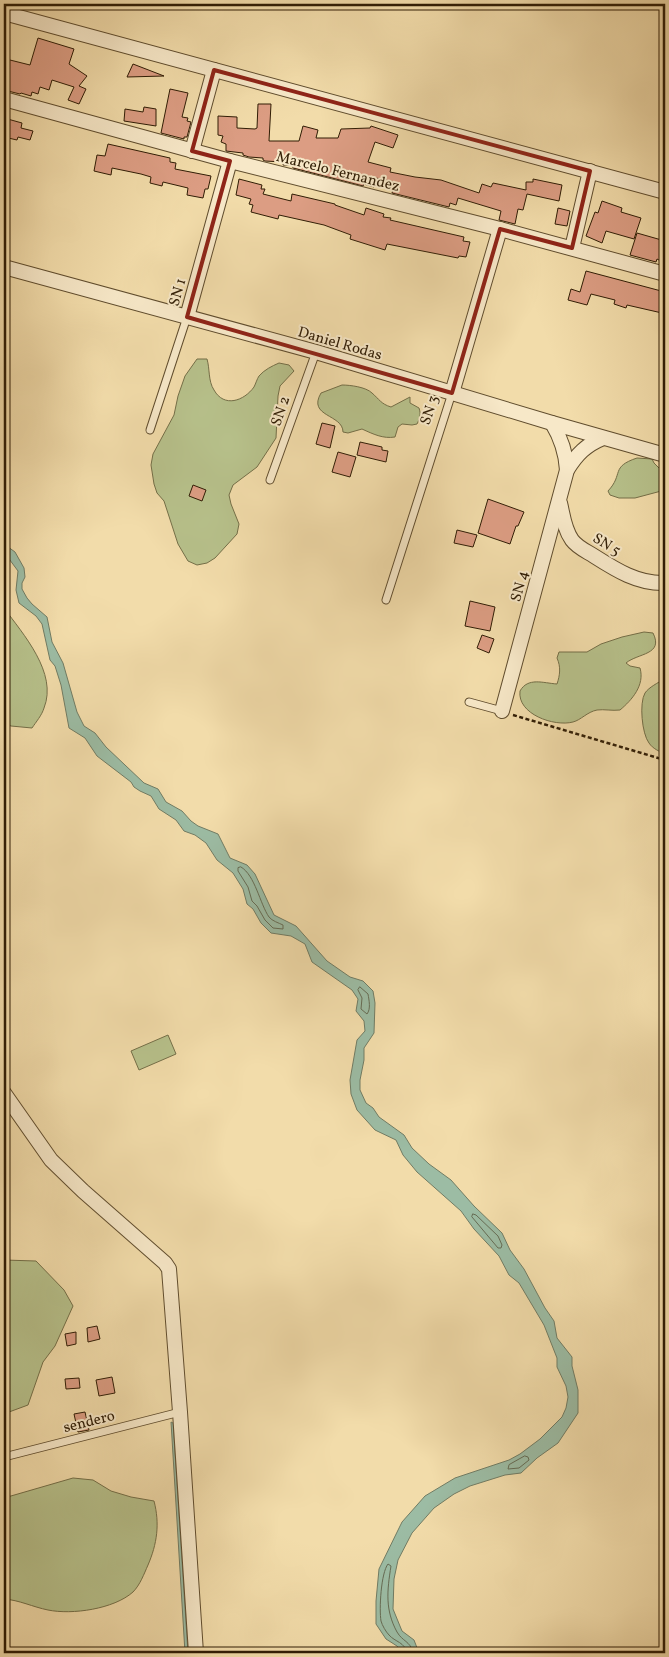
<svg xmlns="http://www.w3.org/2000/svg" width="669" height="1657" font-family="Vollkorn,serif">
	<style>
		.green { fill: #b7c18b; stroke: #746f48 }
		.water { fill: #9cbca4; stroke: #717c64 }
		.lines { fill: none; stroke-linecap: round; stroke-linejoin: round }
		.shore { stroke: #666c54; stroke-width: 1 }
		.building { fill: #dc9d83; stroke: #301d05 }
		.lane-casing { stroke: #604d2e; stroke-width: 9 }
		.street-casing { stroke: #604d2e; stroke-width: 16 }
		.path { stroke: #301d05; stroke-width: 2.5; stroke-dasharray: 4 2.5; stroke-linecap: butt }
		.lane { stroke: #f7e8c8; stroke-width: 7 }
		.street { stroke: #f7e8c8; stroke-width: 14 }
		.marked { fill: none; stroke: #8f2418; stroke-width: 4; stroke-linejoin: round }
		.labels { text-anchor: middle; stroke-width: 4; stroke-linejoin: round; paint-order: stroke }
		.street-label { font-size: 15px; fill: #301d05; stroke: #f7e8c8 }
	</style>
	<rect width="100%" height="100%" fill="#f2dcaa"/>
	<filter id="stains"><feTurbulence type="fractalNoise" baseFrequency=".004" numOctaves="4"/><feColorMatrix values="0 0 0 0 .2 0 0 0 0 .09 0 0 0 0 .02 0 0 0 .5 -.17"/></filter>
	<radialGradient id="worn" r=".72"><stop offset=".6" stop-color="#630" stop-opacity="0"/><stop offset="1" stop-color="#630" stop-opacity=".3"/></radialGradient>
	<g class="green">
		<path d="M 197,359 L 207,359 C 210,369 208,381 214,390 C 224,408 244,401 254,387 C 256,383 257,379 259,376 C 264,370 272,366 279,363 L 289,365 L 294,371 L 280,386 L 278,396 L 276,438 L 257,467 L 233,485 L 229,495 L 231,504 L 239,524 L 237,534 L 215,558 L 207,563 L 197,565 L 188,561 L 178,544 L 164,501 L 157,493 L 154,484 L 151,465 L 153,454 L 174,415 L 178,396 L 185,376 Z"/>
		<path d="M 342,385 C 350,385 366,387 372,393 C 379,399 381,404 391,407 L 410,397 L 410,403 L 419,408 C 421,414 420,418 417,424 L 412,425 L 402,424 L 398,427 L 395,437 C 383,439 373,434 362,429 L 348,433 L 343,432 C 343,414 307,417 321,393 Z"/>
		<path d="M 637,458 L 652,459 L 654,463 L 665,474 L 665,490 L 635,498 L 619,498 L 610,495 L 608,491 C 624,474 610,467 637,458 Z"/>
		<path d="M 4,608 C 23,634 58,673 44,708 C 42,715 36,722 32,728 L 11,726 L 4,723 Z"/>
		<path d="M 644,632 L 653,633 C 664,655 638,653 626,663 L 630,666 L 640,668 C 645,685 632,700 620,710 C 612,711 604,709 597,710 C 587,712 581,720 573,722 C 554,727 517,714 520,691 C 528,677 543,683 557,684 C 560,675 561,667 557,658 L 559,652 L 587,652 L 601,644 L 622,637 Z"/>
		<path d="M 664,679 L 665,680 L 665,754 C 659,751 653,749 649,743 C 642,734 639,703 645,693 C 649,687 658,683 664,679 Z"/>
		<path d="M 168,1035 L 176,1054 L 139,1070 L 131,1051 Z"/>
		<path d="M 4,1260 L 36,1261 L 64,1290 L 73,1306 L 55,1346 L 43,1362 L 28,1405 L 9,1412 L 4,1412 Z"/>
		<path d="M 73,1478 L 93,1480 L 111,1491 L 131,1497 L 154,1501 C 160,1524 157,1544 148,1565 C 144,1574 140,1585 133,1592 C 114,1609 72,1615 48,1610 C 33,1607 19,1600 4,1599 L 4,1498 Z"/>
	</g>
	<g class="water">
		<path d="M 4,544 L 15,552 L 24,568 L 25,577 L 22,583 L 22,589 L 27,598 L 32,604 L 47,617 L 52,642 L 63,663 L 77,712 L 84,726 L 95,733 L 106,747 L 144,783 L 158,789 L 166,802 L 182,811 L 191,821 L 198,826 L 218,834 L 230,858 L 247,865 L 255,874 L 274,915 L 296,926 L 327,961 L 350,977 L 363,981 L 373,991 L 375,1003 L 374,1033 L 364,1048 L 364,1060 L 360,1080 L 360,1090 L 366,1103 L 373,1108 L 379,1117 L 404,1135 L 412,1148 L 429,1164 L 451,1180 L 474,1206 L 502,1233 L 510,1250 L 524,1269 L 545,1308 L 554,1321 L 557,1338 L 572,1357 L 572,1366 L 578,1390 L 578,1413 L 558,1443 L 537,1458 L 521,1473 L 505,1475 L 470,1486 L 454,1494 L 434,1508 L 412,1533 L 398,1560 L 394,1579 L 393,1609 L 402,1631 L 414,1640 L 419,1653 L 403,1653 L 397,1646 L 386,1639 L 376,1624 L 376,1601 L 379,1569 L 402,1522 L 425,1496 L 455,1478 L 509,1460 L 520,1454 L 540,1439 L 562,1417 L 566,1408 L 568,1397 L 566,1386 L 557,1367 L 557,1358 L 544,1325 L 519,1283 L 509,1275 L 499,1256 L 474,1229 L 461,1211 L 417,1172 L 403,1155 L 396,1140 L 375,1130 L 357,1110 L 351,1094 L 350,1080 L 357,1040 L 365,1031 L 364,1021 L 356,1011 L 358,999 L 352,990 L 312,962 L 305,944 L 291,936 L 271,933 L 261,923 L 253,909 L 247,904 L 243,889 L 233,873 L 217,860 L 206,843 L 195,835 L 184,831 L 176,820 L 159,809 L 151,796 L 140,791 L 134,787 L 131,782 L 97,756 L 85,738 L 69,728 L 61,685 L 55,666 L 50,660 L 42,624 L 36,616 L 19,603 L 16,590 L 18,571 L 4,552 Z"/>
		<path d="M 171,1422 L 173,1423 L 188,1653 L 185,1653 Z"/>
	</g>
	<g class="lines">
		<g class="shore">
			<path d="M 241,867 C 255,875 260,904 269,917 C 272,921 279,923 283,925 L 283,929 L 273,928 L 265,920 L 257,906 L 252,901 L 248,887 L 238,871 L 238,868 Z"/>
			<path d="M 360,987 L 368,994 C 369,1000 371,1009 367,1014 L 361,1009 L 362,998 L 358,990 Z"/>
			<path d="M 473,1214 L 476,1215 L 498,1236 L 502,1245 L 501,1248 L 498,1248 L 472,1217 Z"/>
			<path d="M 525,1456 L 528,1457 L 529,1460 L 519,1468 L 508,1469 L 509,1465 Z"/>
			<path d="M 407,1653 C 405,1642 395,1642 389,1635 C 386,1632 382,1625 381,1621 C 379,1609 381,1573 388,1564 L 391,1566 C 387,1591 385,1610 397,1632 C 403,1642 409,1640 414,1653"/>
		</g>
	</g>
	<g class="building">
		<path d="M 38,38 L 74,49 L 69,64 L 87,76 L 79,86 L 86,89 L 79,104 L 68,100 L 74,87 L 52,80 L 49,90 L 40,87 L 38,94 L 32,92 L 31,96 L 21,93 L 20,94 L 4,90 L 4,62 L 5,62 L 6,59 L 30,65 Z"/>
		<path d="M 133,64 L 164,76 L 127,77 Z"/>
		<path d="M 170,89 L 188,93 L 182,117 L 188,118 L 187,121 L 191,122 L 187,137 L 184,137 L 184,139 L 161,133 Z"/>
		<path d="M 258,104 L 271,104 L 269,141 L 299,141 L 303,126 L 318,130 L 316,138 L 338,138 L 341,129 L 370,128 L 371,126 L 398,135 L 393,148 L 375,142 L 368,162 L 391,168 L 390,172 L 415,177 L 441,180 L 479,193 L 482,184 L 491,187 L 493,183 L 526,190 L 526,182 L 533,182 L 533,179 L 562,185 L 559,201 L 527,194 L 523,210 L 518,209 L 515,224 L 499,220 L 501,211 L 458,198 L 456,205 L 450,203 L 449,207 L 392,193 L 395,182 L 376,178 L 374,187 L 364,184 L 363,186 L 293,168 L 293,165 L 283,165 L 283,162 L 265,161 L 263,160 L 263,158 L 249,157 L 243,155 L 243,153 L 226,151 L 226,144 L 221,142 L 223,136 L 218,135 L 218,116 L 237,117 L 237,128 L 255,129 L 257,128 Z"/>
		<path d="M 144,107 L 156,109 L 156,126 L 124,121 L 125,109 L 143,112 Z"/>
		<path d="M 4,118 L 22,123 L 21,128 L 33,131 L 30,140 L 18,137 L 17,140 L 4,137 Z"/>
		<path d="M 108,144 L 170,158 L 170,162 L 176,163 L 175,169 L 211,176 L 208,189 L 205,189 L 203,198 L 187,195 L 188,188 L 163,182 L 162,186 L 150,183 L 151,177 L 141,174 L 112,168 L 111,175 L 94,171 L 97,155 L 105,156 Z"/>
		<path d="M 239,179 L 262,185 L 261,189 L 265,189 L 263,194 L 291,201 L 292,194 L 335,204 L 335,205 L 364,215 L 366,208 L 384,214 L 383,217 L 391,218 L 390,220 L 464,237 L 463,241 L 470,242 L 466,257 L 459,256 L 458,258 L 387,244 L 385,250 L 350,239 L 351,235 L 324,225 L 279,215 L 278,219 L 251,212 L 253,205 L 249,204 L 251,199 L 236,195 Z"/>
		<path d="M 602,201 L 622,208 L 621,212 L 641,218 L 634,239 L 606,231 L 602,243 L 586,236 L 595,212 L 598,213 Z"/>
		<path d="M 558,208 L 570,211 L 567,226 L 555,224 Z"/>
		<path d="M 637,233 L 665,241 L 665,247 L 661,261 L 657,259 L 656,262 L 630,255 Z"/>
		<path d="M 586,271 L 665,292 L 665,310 L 663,310 L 662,313 L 627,305 L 626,308 L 614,304 L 615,300 L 591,294 L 587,305 L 568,300 L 571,289 L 580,292 Z"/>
		<path d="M 322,423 L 335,426 L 330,448 L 316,444 Z"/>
		<path d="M 360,442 L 382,447 L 382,450 L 388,451 L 386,462 L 357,455 Z"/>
		<path d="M 338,452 L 356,457 L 350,477 L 332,472 Z"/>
		<path d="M 193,485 L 206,490 L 202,501 L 189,496 Z"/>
		<path d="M 488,499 L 524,512 L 518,526 L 516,526 L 510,544 L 478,533 Z"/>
		<path d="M 457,530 L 477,535 L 473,547 L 454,543 Z"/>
		<path d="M 470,601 L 495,607 L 490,631 L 465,626 Z"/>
		<path d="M 482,635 L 494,639 L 489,653 L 477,648 Z"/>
		<path d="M 97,1326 L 100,1339 L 88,1342 L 87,1328 Z"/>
		<path d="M 76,1332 L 76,1344 L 67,1346 L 65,1334 Z"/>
		<path d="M 112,1377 L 115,1393 L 99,1396 L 96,1380 Z"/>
		<path d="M 79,1378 L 80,1388 L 66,1389 L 65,1379 Z"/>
		<path d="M 85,1412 L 89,1430 L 78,1432 L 74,1414 Z"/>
	</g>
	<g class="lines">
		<defs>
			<g id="lane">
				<path d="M 150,430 L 187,317"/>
				<path d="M 270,480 L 316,352"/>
				<path d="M 386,600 L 452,393"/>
				<path d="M 469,702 L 502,711"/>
				<path d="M 4,1457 L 180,1412"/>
			</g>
			<g id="street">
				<path d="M 4,13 L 665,192"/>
				<path d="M 4,99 L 230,161 L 500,229 L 665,274"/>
				<path d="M 192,151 L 214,70"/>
				<path d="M 572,248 L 590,171"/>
				<path d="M 4,267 L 316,352 L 552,423 L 665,455"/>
				<path d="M 187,317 L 230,161"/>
				<path d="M 452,393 L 500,229"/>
				<path d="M 552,423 C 561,438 566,453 567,470"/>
				<path d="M 560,503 C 563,515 564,529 572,540 C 577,547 586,551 594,556 C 616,570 638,584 665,583"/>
				<path d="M 502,711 L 567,470 C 577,454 586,445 603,438"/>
				<path d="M 4,1093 L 51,1160 L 83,1191 L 165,1263 L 169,1269 L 180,1412 L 196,1653"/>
			</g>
		</defs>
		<use href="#lane" class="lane-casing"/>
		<use href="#street" class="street-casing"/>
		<path class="path" d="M 513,715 L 665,760"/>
		<use href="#lane" class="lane"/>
		<use href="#street" class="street"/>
	</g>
	<path class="marked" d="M 214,70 L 590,171 L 572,248 L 500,229 L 452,393 L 187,317 L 230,161 L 192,151 Z"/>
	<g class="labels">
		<g class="street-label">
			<text transform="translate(338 171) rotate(14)" y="5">Marcelo Fernandez</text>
			<text transform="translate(177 292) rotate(-74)" y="5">SN 1</text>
			<text transform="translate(340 343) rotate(16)" y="5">Daniel Rodas</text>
			<text transform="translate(429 410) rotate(-72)" y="5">SN 3</text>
			<text transform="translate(280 411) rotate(-71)" y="5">SN 2</text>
			<text transform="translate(607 544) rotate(32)" y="5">SN 5</text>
			<text transform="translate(519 586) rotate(-75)" y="5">SN 4</text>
			<text transform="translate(89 1421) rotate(-14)" y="5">sendero</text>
		</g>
	</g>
	<rect width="669" height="1657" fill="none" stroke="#f2dcaa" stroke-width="20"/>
	<rect x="5" y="5" width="659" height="1647" fill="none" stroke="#301d05" stroke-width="2.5"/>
	<rect x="10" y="10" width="649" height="1637" fill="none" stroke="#301d05"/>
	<rect width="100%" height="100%" filter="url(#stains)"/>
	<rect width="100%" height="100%" fill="url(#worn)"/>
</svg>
